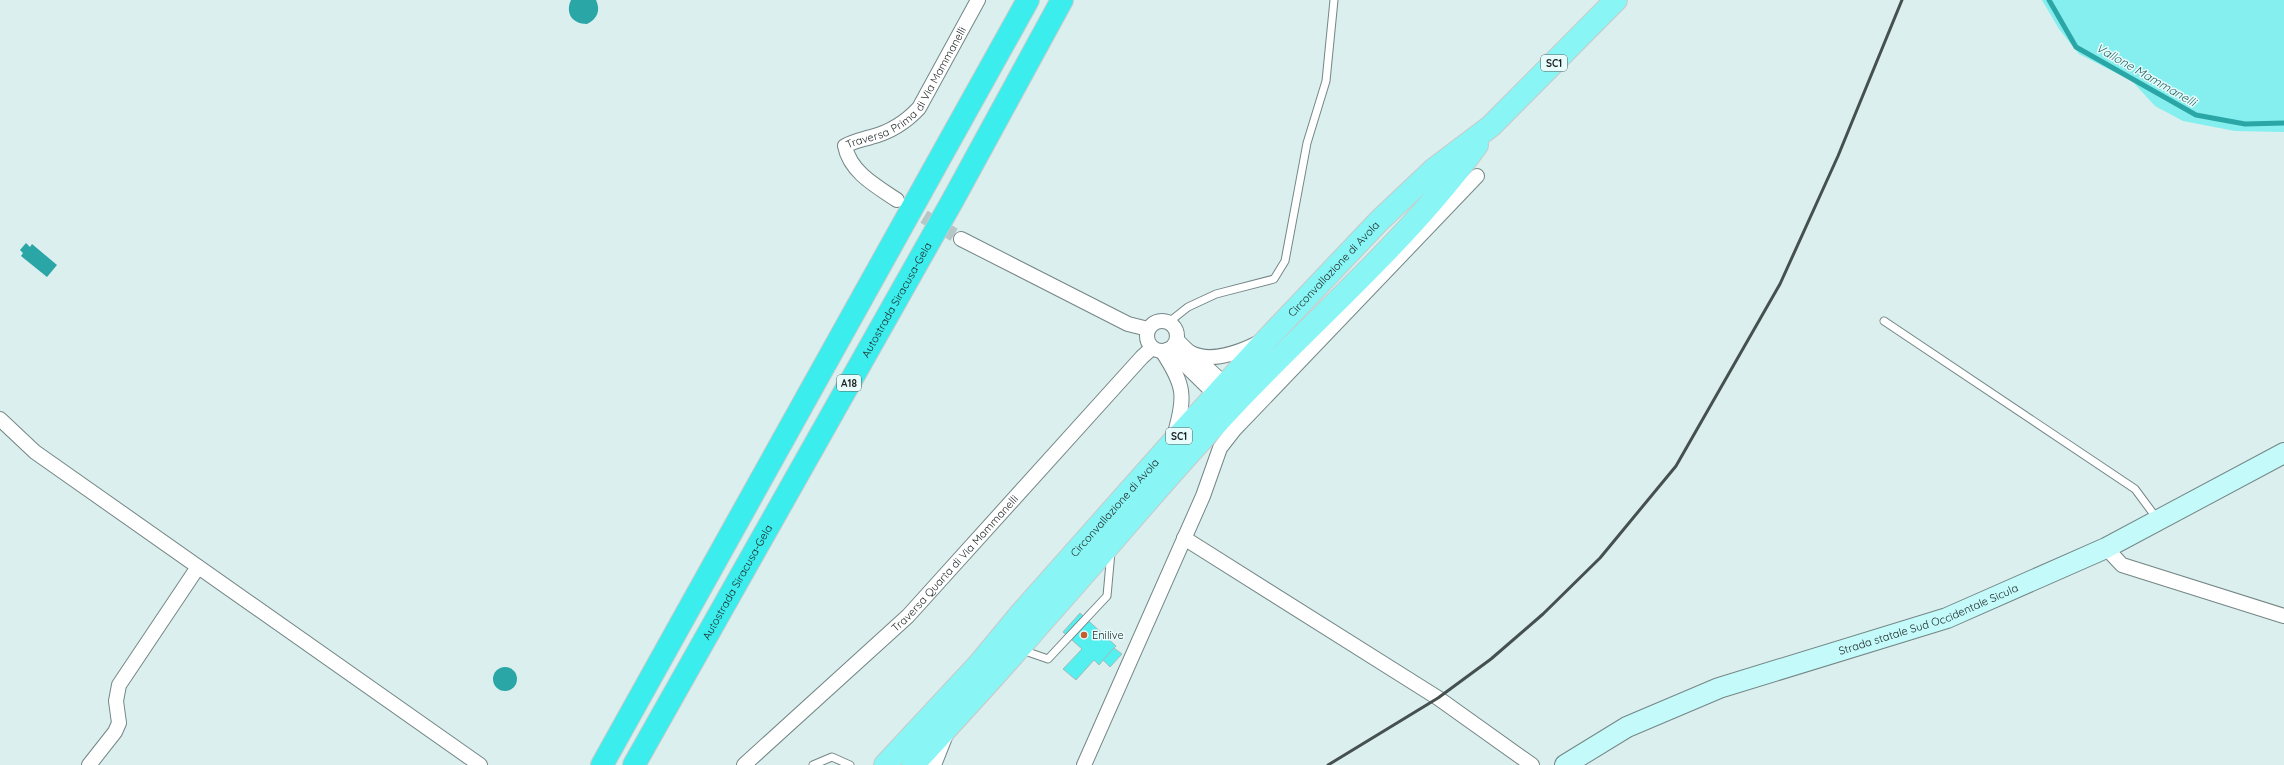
<svg xmlns="http://www.w3.org/2000/svg" width="2284" height="765" font-family="Quicksand,sans-serif">
	<style>
		.green { fill: #84efee }
		.water { fill: #2ba6a6 }
		.lines { fill: none; stroke-linecap: round; stroke-linejoin: round }
		.stream { stroke: #2ba6a6; stroke-width: 5 }
		.building { fill: #53f0ef; stroke: #a7bab9 }
		.street-tunnel { stroke: #b4c6c5; stroke-width: 14; stroke-dasharray: 14 7; stroke-linecap: butt }
		.lane-casing { stroke: #748686; stroke-width: 9 }
		.street-casing { stroke: #748686; stroke-width: 16 }
		.secondary-casing { stroke: #748686; stroke-width: 22 }
		.primary-casing { stroke: #c9caca; stroke-width: 24 }
		.highway-casing { stroke: #c9caca; stroke-width: 24 }
		.lane { stroke: #fff; stroke-width: 7 }
		.street { stroke: #fff; stroke-width: 14 }
		.secondary { stroke: #c4fafa; stroke-width: 20 }
		.primary { stroke: #89f5f4; stroke-width: 22 }
		.highway { stroke: #3beeed; stroke-width: 22 }
		.rail { stroke: #45504f; stroke-width: 3 }
		.poi-dot { fill: #c45f2d; stroke: #e8fcfb; stroke-width: 1.5 }
		.labels { text-anchor: middle; stroke-width: 3; stroke-linejoin: round; paint-order: stroke }
		.shield { fill: #e8fcfb; stroke: #596464; stroke-width: 1 }
		.shield-label { font-size: 10px; font-weight: bold; fill: #1c2323 }
		.street-label { font-size: 11px; fill: #1c2323; stroke: #e8fcfb }
		.poi-label { font-size: 11px; fill: #1c2323; stroke: #e8fcfb; text-anchor: start }
		.water-label { font-size: 12px; font-style: italic; fill: #236262; stroke: #e8fcfb }
	</style>
	<rect width="100%" height="100%" fill="#daefee"/>
	<path class="green" d="M 2042,0 L 2284,0 L 2284,132 L 2235,131 L 2183,121 L 2155,106 L 2132,81 L 2079,54 L 2059,29 Z"/>
	<g class="water">
		<path d="M 571,0 L 596,0 C 601,11 597,19 587,24 C 572,24 565,13 571,0 Z"/>
		<path d="M 26,243 L 30,247 L 32,244 L 57,265 L 47,277 L 21,256 L 23,253 L 20,250 Z"/>
		<circle cx="505" cy="679" r="12"/>
	</g>
	<g class="lines">
		<path class="stream" d="M 2049,0 L 2076,47 L 2196,115 L 2245,124 L 2284,123"/>
	</g>
	<g class="building">
		<path d="M 1080,613 L 1116,646 L 1099,665 L 1094,660 L 1076,680 L 1063,669 L 1082,649 L 1063,632 Z"/>
		<path d="M 1114,648 L 1122,654 L 1110,667 L 1103,660 Z"/>
	</g>
	<g class="lines">
		<path class="street-tunnel" d="M 906,206 L 961,239"/>
		<defs>
			<g id="lane">
				<path d="M 1884,321 L 2135,489 L 2158,520"/>
				<path d="M 1169,322 L 1188,307 L 1216,294 L 1274,279 L 1285,261 L 1307,143 L 1326,81 L 1334,0"/>
				<path d="M 1022,650 L 1048,659 L 1107,596 L 1111,552"/>
				<path d="M 813,765 L 832,757 L 850,765"/>
			</g>
			<g id="street">
				<path id="s1" d="M 897,200 C 876,186 850,172 845,146 C 854,141 861,140 871,137 C 891,132 905,123 919,108 L 978,0"/>
				<path d="M 961,239 L 1128,324 L 1148,329"/>
				<circle cx="1162" cy="336" r="15"/>
				<path d="M 1177,340 C 1181,344 1186,350 1191,353 C 1211,363 1240,352 1258,343"/>
				<path d="M 1167,350 L 1177,357 L 1221,400"/>
				<path d="M 1162,351 C 1185,386 1186,396 1174,436"/>
				<path d="M 1191,353 L 1231,390"/>
				<path d="M 0,419 L 35,452 L 480,765"/>
				<path d="M 1184,538 L 1438,698 L 1532,765"/>
				<path d="M 2106,548 L 2122,565 L 2284,616"/>
				<path d="M 89,765 L 115,732 L 119,723 L 116,701 L 119,685 L 198,567"/>
				<path id="s2" d="M 744,765 L 908,616 L 1142,357 L 1152,348"/>
				<path d="M 934,765 L 945,737"/>
				<path d="M 1084,765 L 1203,496 L 1220,448 L 1234,430 L 1477,176"/>
			</g>
			<g id="secondary">
				<path id="s3" d="M 1565,765 L 1627,727 L 1719,688 L 1947,618 L 2106,548 L 2284,453"/>
			</g>
			<g id="primary">
				<path id="s4" d="M 885,765 L 979,664 L 1022,612 L 1171,444 L 1268,338 L 1379,221 L 1434,169 L 1491,126 L 1616,0"/>
				<path d="M 913,765 C 956,718 999,672 1040,624 C 1104,553 1164,479 1230,409 C 1312,321 1406,243 1477,145"/>
			</g>
			<g id="highway">
				<path d="M 602,765 L 1028,0"/>
				<path id="s5" d="M 634,765 L 954,198 L 1062,0"/>
			</g>
		</defs>
		<use href="#lane" class="lane-casing"/>
		<use href="#street" class="street-casing"/>
		<use href="#secondary" class="secondary-casing"/>
		<use href="#primary" class="primary-casing"/>
		<use href="#highway" class="highway-casing"/>
		<use href="#lane" class="lane"/>
		<use href="#street" class="street"/>
		<use href="#secondary" class="secondary"/>
		<use href="#primary" class="primary"/>
		<use href="#highway" class="highway"/>
		<path class="rail" d="M 1328,765 L 1438,698 L 1491,659 L 1543,614 L 1600,558 L 1676,466 L 1780,284 L 1838,156 L 1902,0"/>
	</g>
	<circle class="poi-dot" cx="1084" cy="635" r="4"/>
	<g class="labels">
		<g class="shield">
			<rect x="1541" y="55" width="26" height="16" rx="3"/>
			<rect x="837" y="375" width="24" height="16" rx="3"/>
			<rect x="1166" y="428" width="26" height="16" rx="3"/>
		</g>
		<g class="shield-label">
			<text x="1554" y="67">SC1</text>
			<text x="849" y="387">A18</text>
			<text x="1179" y="440">SC1</text>
		</g>
		<g class="street-label">
			<text dy="4" stroke="none"><textPath href="#s1" startOffset="166">Traversa Prima di Via Mammanelli</textPath></text>
			<text dy="4" stroke="none"><textPath href="#s4" startOffset="669">Circonvallazione di Avola</textPath></text>
			<text dy="4" stroke="none"><textPath href="#s5" startOffset="534">Autostrada Siracusa-Gela</textPath></text>
			<text dy="4" stroke="none"><textPath href="#s4" startOffset="345">Circonvallazione di Avola</textPath></text>
			<text dy="4" stroke="none"><textPath href="#s2" startOffset="292">Traversa Quarta di Via Mammanelli</textPath></text>
			<text dy="4" stroke="none"><textPath href="#s5" startOffset="210">Autostrada Siracusa-Gela</textPath></text>
			<text dy="4" stroke="none"><textPath href="#s3" startOffset="393">Strada statale Sud Occidentale Sicula</textPath></text>
		</g>
		<g class="poi-label">
			<text x="1092" y="639">Enilive</text>
		</g>
		<g class="water-label">
			<text transform="translate(2146 75) rotate(30)" y="4">Vallone Mammanelli</text>
		</g>
	</g>
</svg>
